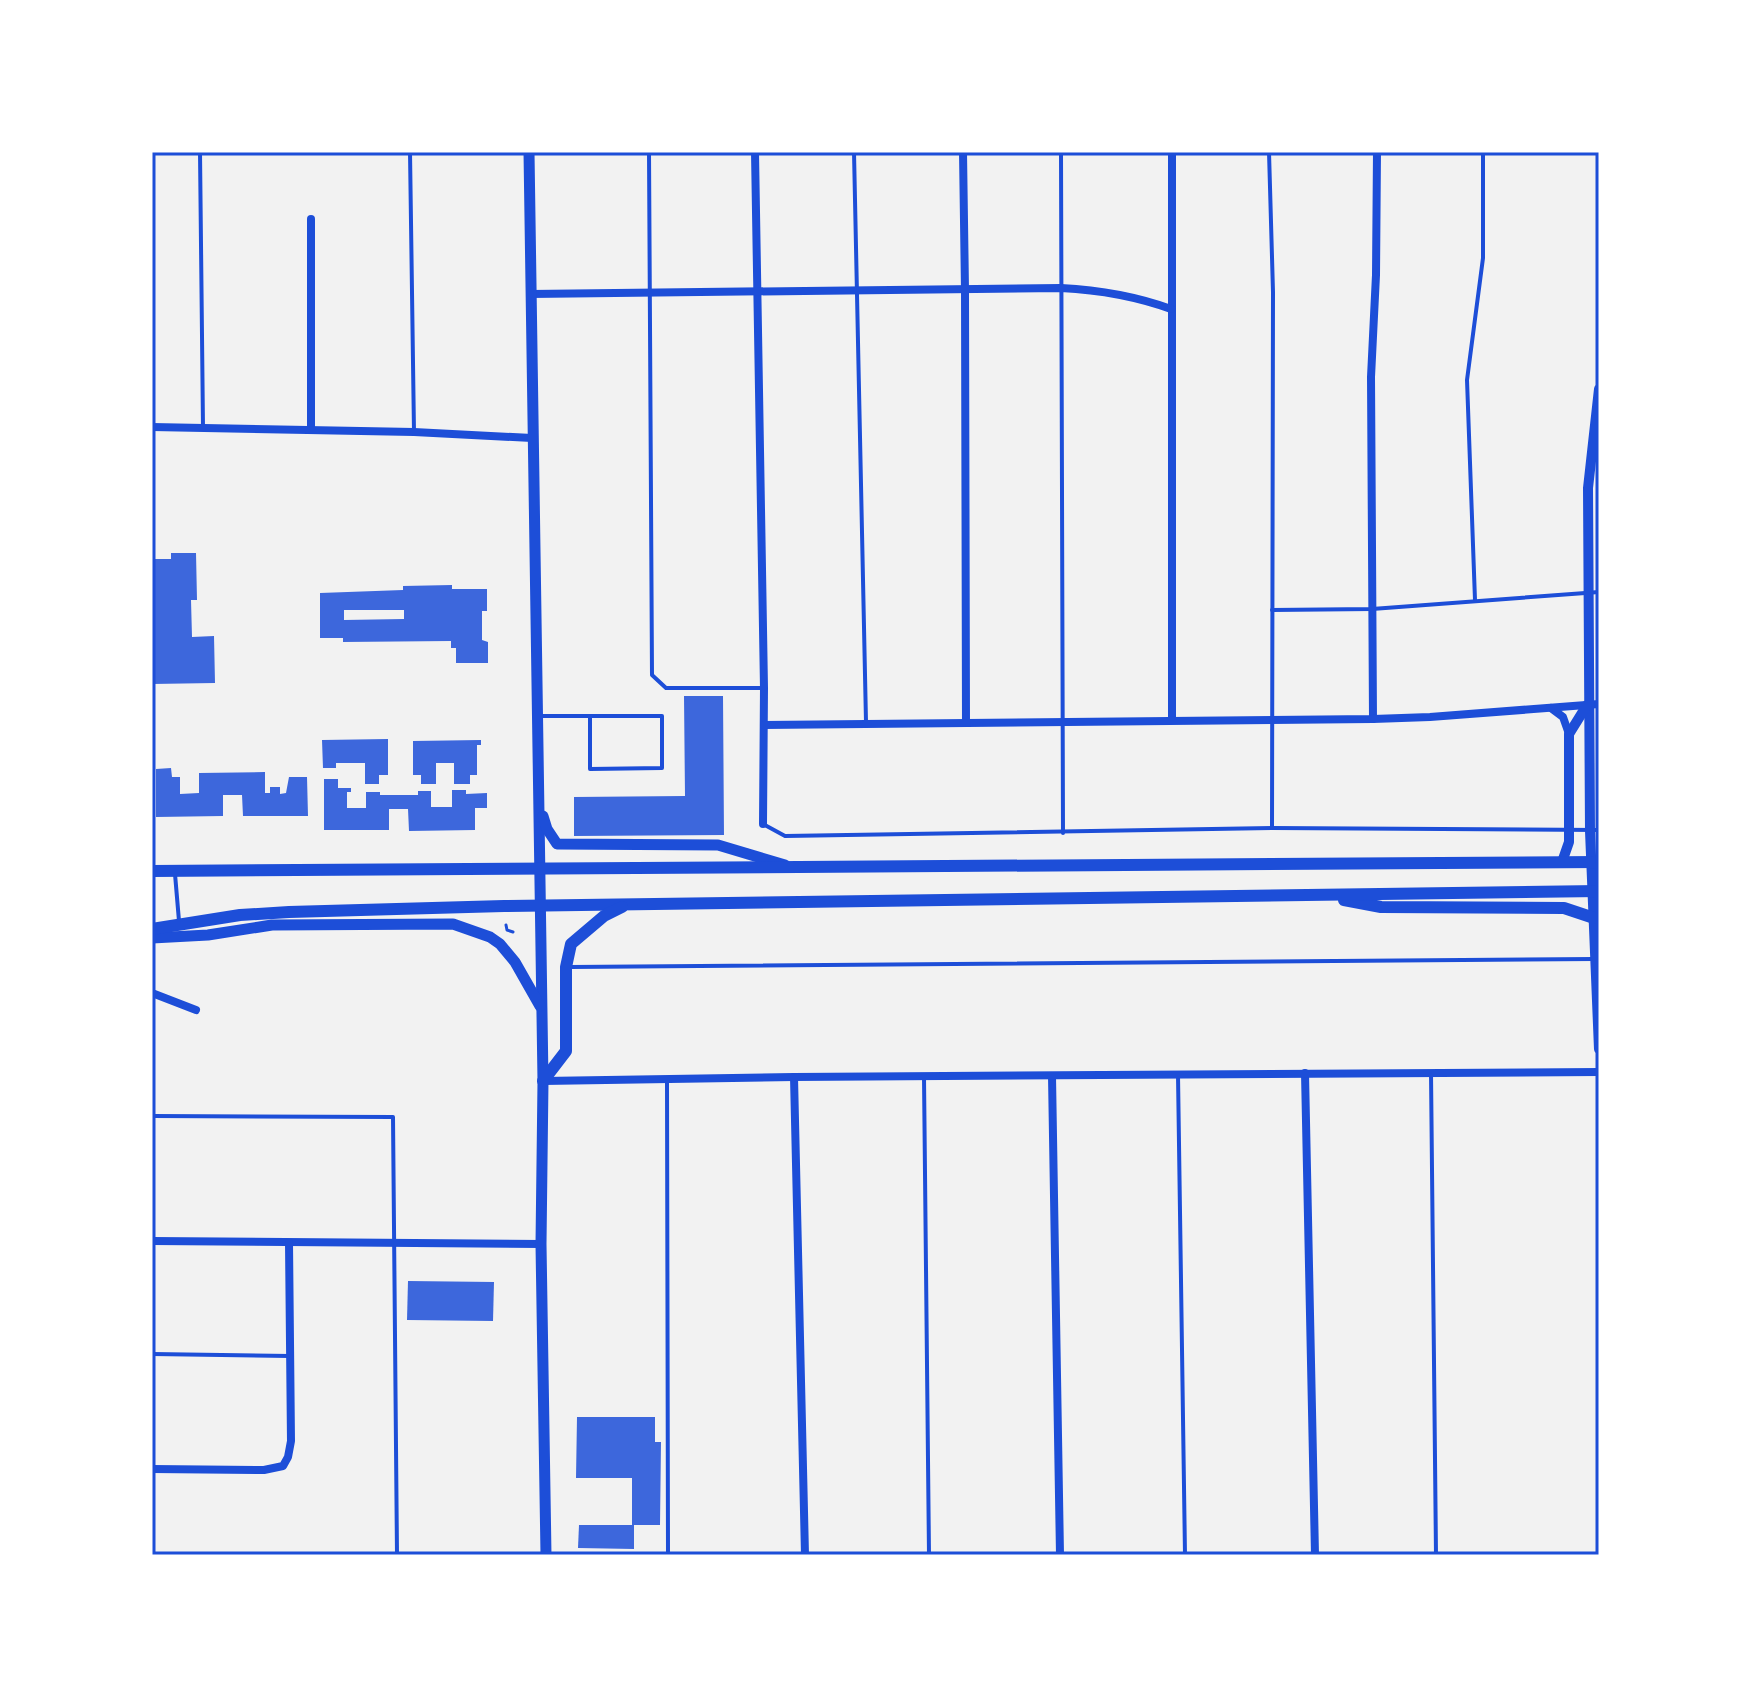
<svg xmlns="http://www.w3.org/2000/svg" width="1751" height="1707" font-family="'Nunito Sans',sans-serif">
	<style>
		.building { fill: #3d67dc; fill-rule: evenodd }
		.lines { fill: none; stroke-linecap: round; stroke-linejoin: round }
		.path { stroke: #1d4ed8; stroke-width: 3 }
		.service { stroke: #1d4ed8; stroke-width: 4 }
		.minor { stroke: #1d4ed8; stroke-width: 8 }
		.tertiary { stroke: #1d4ed8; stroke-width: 10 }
		.secondary { stroke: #1d4ed8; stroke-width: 11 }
		.primary { stroke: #1d4ed8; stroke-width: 12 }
		.neatline { fill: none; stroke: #1d4ed8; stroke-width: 3 }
	</style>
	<rect width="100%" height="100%" fill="#f2f2f2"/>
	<g class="building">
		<path d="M 171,553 L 196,553 L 197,600 L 191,600 L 192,637 L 214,636 L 215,683 L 152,684 L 152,559 L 171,559 Z"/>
		<path d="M 452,585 L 452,589 L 487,589 L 487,611 L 482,611 L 482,640 L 488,642 L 488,663 L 456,663 L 456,648 L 451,648 L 451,641 L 343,642 L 343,638 L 320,638 L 320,593 L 403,590 L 403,586 ZM 344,610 L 404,610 L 404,619 L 344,620 Z"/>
		<path d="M 684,696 L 723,696 L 724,835 L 574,836 L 574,797 L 685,796 Z"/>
		<path d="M 388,739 L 388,775 L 379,775 L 379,784 L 365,784 L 365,763 L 336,763 L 336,768 L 323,768 L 322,740 Z"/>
		<path d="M 481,740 L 481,745 L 477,745 L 477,775 L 470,775 L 470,784 L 454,784 L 454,763 L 436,763 L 436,784 L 421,784 L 421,775 L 413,775 L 413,741 Z"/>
		<path d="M 171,768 L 172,777 L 180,777 L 180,794 L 199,793 L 199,773 L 265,772 L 265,793 L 270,793 L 270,787 L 280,787 L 280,794 L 286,793 L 289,777 L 307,777 L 308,816 L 243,816 L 242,795 L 223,795 L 223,816 L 156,817 L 156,769 Z"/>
		<path d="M 324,779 L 338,779 L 338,788 L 351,788 L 351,792 L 347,792 L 347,808 L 366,808 L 366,792 L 380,792 L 380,795 L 418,795 L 418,791 L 431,791 L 431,807 L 452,807 L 452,790 L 466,790 L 466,794 L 487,793 L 487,808 L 475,808 L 475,830 L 409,831 L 408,809 L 389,809 L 389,830 L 324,830 Z"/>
		<path d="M 408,1281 L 494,1282 L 493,1321 L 407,1320 Z"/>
		<path d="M 577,1417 L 655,1417 L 655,1442 L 661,1442 L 660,1525 L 632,1525 L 632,1478 L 576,1478 Z"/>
		<path d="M 579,1525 L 634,1525 L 634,1549 L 578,1548 Z"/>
	</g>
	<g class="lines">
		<path class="path" d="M 506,925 L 507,930 L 513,932"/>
		<g class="service">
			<path d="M 200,152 L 203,427"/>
			<path d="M 410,152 L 414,432"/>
			<path d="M 649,152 L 652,675 L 666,688 L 762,688"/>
			<path d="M 854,152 L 866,722"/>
			<path d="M 1061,152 L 1063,833"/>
			<path d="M 1269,152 L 1273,292 L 1272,828"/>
			<path d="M 1475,600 L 1467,380 L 1483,258 L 1483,152"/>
			<path d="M 1272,610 L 1372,609 L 1599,592"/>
			<path d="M 540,716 L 662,716 L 662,768 L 590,769 L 590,716"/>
			<path d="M 763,824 L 785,836 L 1272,828 L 1599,830"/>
			<path d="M 175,874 L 179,921"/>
			<path d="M 570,967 L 1594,959"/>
			<path d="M 1431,1073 L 1436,1555"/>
			<path d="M 1178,1075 L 1185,1555"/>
			<path d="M 924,1077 L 929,1555"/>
			<path d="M 667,1081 L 668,1555"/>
			<path d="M 152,1116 L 393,1117 L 397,1555"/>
			<path d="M 152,1354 L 290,1356"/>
		</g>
		<g class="minor">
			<path d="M 755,152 L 764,688 L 763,824"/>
			<path d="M 963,152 L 965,290 L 966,722"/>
			<path d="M 1172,152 L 1172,720"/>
			<path d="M 311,219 L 311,429"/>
			<path d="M 530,294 L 1061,288 C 1100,290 1135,296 1171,309"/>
			<path d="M 152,427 L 414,432 L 532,438"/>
			<path d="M 1551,708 L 1563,717 L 1569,734"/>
			<path d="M 1373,719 L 1371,377 L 1376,275 L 1377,152"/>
			<path d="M 764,725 L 1373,719 L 1430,717 L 1599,704"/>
			<path d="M 152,993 L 196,1010"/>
			<path d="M 1305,1073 L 1315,1555"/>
			<path d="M 1052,1076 L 1060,1555"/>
			<path d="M 794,1077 L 805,1555"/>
			<path d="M 543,1081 L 794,1077 L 1599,1072"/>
			<path d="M 152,1241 L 541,1244"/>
			<path d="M 152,1469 L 264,1470 L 283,1466 L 288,1457 L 291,1441 L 289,1243"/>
		</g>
		<g class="tertiary">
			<path d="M 1599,389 L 1588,488 L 1590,831 L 1599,1049"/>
			<path d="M 1562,862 L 1569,842 L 1569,734 L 1587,705"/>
		</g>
		<g class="secondary">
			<path d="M 529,152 L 543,1081 L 541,1244 L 546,1555"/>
			<path d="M 543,816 L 547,829 L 557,844 L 718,845 L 785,865"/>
			<path d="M 152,938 L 208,935 L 272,925 L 453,924 L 490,937 L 500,944 L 515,962 L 540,1006"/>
		</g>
		<g class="primary">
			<path d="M 152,871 L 1599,862"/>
			<path d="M 1344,900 L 1381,907 L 1564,908 L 1594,918"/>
			<path d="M 152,929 L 240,915 L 289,912 L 504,906 L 1599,891"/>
			<path d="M 543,1081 L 566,1051 L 566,967 L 571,944 L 604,916 L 622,907"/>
		</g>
	</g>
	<rect width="1751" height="1707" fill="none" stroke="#ffffff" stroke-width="308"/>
	<rect x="154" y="154" width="1443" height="1399" class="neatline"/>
</svg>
